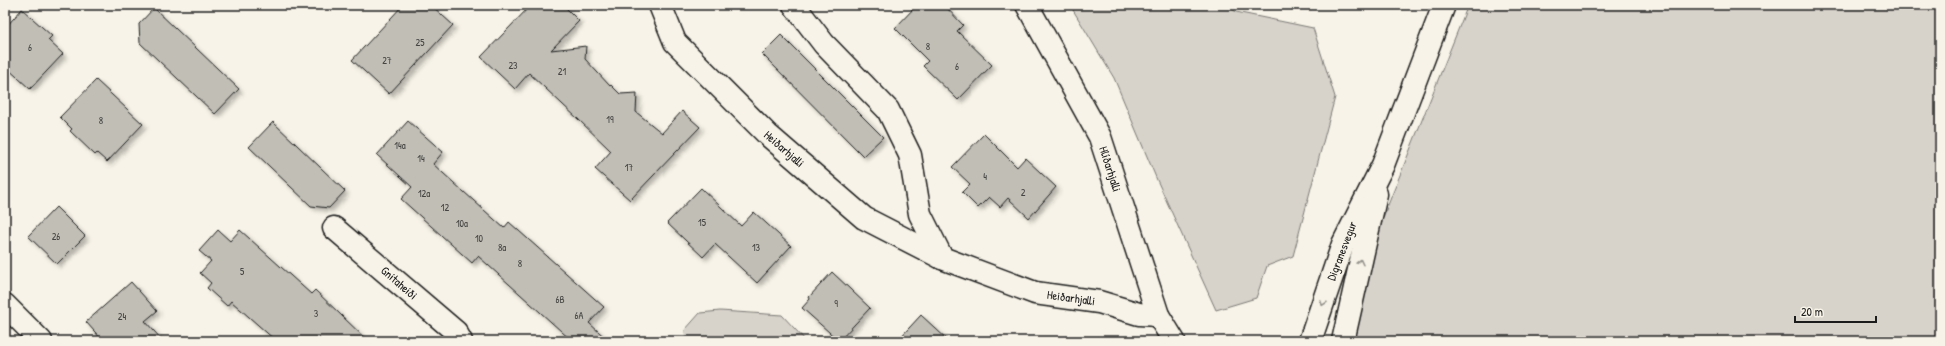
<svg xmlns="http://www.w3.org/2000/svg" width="1945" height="346" font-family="'Patrick Hand',sans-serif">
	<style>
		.green { fill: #d7d3cb; stroke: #7a7874 }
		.building { fill: #c0beb5; stroke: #1c1c1c; filter: url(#shadow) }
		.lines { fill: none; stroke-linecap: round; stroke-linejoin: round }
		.street-casing { stroke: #1c1c1c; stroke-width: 25 }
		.secondary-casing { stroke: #1c1c1c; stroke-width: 25 }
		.street { stroke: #f7f3e8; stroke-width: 22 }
		.secondary { stroke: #f7f3e8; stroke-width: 22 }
		.oneway { stroke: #94928c }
		.labels { text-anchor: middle; stroke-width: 4; stroke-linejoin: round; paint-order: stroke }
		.number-label { font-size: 10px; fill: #454442 }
		.street-label { font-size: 12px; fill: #1c1c1c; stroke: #f7f3e8 }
	</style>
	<defs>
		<filter id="shadow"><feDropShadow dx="3.5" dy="3.5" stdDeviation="2" flood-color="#0004"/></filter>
	</defs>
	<rect width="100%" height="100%" fill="#f7f3e8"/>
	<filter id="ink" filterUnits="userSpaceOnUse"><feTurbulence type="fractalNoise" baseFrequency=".025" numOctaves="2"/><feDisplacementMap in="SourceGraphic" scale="8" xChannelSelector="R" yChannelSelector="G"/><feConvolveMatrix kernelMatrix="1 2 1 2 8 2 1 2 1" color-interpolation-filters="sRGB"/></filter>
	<g filter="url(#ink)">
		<g class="green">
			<path d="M 1070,5 L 1227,5 L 1236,12 L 1313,28 L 1335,97 L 1293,256 L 1267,266 L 1256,298 L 1216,310 L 1157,180 L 1114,78 Z"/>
			<path d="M 1468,5 L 1940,5 L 1940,341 L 1355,341 L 1367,274 L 1384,215 Z"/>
			<path d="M 720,311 L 782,315 L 806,341 L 686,341 L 685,330 L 700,313 Z"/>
		</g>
		<g class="building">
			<path d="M 403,5 L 431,5 L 453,25 L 389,94 L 352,60 Z"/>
			<path d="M 531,5 L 563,5 L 579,21 L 551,50 L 586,46 L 585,59 L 610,86 L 611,85 L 620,94 L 637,93 L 636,112 L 662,133 L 682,111 L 700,127 L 630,200 L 595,169 L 611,151 L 578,119 L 529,73 L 515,89 L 481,57 Z"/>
			<path d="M 917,5 L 944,5 L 963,25 L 957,31 L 992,65 L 958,100 L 923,66 L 928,61 L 895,28 Z"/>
			<path d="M 154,8 L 239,89 L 215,114 L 140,43 L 139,24 Z"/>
			<path d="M 22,9 L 52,36 L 48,40 L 63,54 L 30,89 L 5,66 L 5,28 Z"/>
			<path d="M 781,35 L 883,137 L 863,156 L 762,54 Z"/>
			<path d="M 96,80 L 143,124 L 107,162 L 97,153 L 95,155 L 70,131 L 72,129 L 60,117 Z"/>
			<path d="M 408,121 L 443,152 L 433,164 L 504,228 L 509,222 L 604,307 L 589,323 L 609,341 L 572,341 L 478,256 L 472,263 L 401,199 L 412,187 L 377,155 Z"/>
			<path d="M 273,122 L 345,191 L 329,208 L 311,206 L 249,147 Z"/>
			<path d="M 984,134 L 1017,167 L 1025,158 L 1056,187 L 1029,218 L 1008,198 L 1000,207 L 989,197 L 978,208 L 962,192 L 970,184 L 952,167 Z"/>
			<path d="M 701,188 L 741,226 L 754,212 L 791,246 L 757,283 L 715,244 L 703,257 L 667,223 Z"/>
			<path d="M 56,207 L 85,236 L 57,264 L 28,236 Z"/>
			<path d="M 218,230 L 230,241 L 240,230 L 311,294 L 315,290 L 368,341 L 276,341 L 231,301 L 227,306 L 207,288 L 211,283 L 200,273 L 211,261 L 199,251 Z"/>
			<path d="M 832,272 L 870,308 L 839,341 L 802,308 L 810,299 L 809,297 Z"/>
			<path d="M 131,282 L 157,311 L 145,321 L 163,341 L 103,341 L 86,322 Z"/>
			<path d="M 921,315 L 949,341 L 897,341 Z"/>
		</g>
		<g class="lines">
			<defs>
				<g id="street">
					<path d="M 660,5 L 675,42 L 768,135 L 864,218 L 942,258 L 1035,293 L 1099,302 L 1139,314 L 1158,315"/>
					<path d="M 794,5 L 824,44 L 888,110 L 910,155 L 920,214 L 942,258"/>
					<path d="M 334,228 L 456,332 L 461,341"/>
					<path d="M 5,305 L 41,341"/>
				</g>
				<g id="secondary">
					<path d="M 1027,5 L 1100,137 L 1158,315 L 1174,341"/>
					<path d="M 1310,341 L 1343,244 L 1383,165 L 1444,5"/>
					<path d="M 1343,341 L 1376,194"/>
				</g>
			</defs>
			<use href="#street" class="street-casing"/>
			<use href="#secondary" class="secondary-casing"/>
			<use href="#street" class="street"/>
			<use href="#secondary" class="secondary"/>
		</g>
		<defs><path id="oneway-chevron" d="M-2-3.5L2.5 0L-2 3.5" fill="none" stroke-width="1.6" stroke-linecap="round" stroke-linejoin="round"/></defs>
		<g class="oneway">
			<use href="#oneway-chevron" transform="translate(1360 262) rotate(-77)"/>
			<use href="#oneway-chevron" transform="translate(1323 303) rotate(109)"/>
		</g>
	</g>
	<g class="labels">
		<g class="number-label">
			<text x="420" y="46">25</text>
			<text x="928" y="50">8</text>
			<text x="30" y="51">6</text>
			<text x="387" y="64">27</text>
			<text x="513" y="69">23</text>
			<text x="957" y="70">6</text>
			<text x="562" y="75">21</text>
			<text x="610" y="123">19</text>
			<text x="101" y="124">8</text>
			<text x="400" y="149">14a</text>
			<text x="421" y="162">14</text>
			<text x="629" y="171">17</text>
			<text x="985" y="180">4</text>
			<text x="1023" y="196">2</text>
			<text x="424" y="197">12a</text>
			<text x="445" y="211">12</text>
			<text x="702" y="226">15</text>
			<text x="462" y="227">10a</text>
			<text x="56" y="240">26</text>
			<text x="479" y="242">10</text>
			<text x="502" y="251">8a</text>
			<text x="756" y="251">13</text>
			<text x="520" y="267">8</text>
			<text x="242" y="275">5</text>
			<text x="560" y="303">6B</text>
			<text x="836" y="307">9</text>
			<text x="316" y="317">3</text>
			<text x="579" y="319">6A</text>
			<text x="122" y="320">24</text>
		</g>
		<g class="street-label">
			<text transform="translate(784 149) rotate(41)" y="4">Heiðarhjalli</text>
			<text transform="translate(1110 169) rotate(72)" y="4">Hlíðarhjalli</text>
			<text transform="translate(1342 251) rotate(-69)" y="4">Digranesvegur</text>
			<text transform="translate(399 283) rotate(41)" y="4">Gnitaheiði</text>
			<text transform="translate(1071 298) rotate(8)" y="4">Heiðarhjalli</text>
		</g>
	</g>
	<rect width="1945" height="346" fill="none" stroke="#f7f3e8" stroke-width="20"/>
	<rect x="10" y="10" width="1925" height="326" fill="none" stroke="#1c1c1c" stroke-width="1.5" filter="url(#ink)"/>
	<path d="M1795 316v6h81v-6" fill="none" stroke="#1c1c1c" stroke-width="2"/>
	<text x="1801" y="316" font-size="12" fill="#1c1c1c" stroke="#f7f3e8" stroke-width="3" paint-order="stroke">20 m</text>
</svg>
